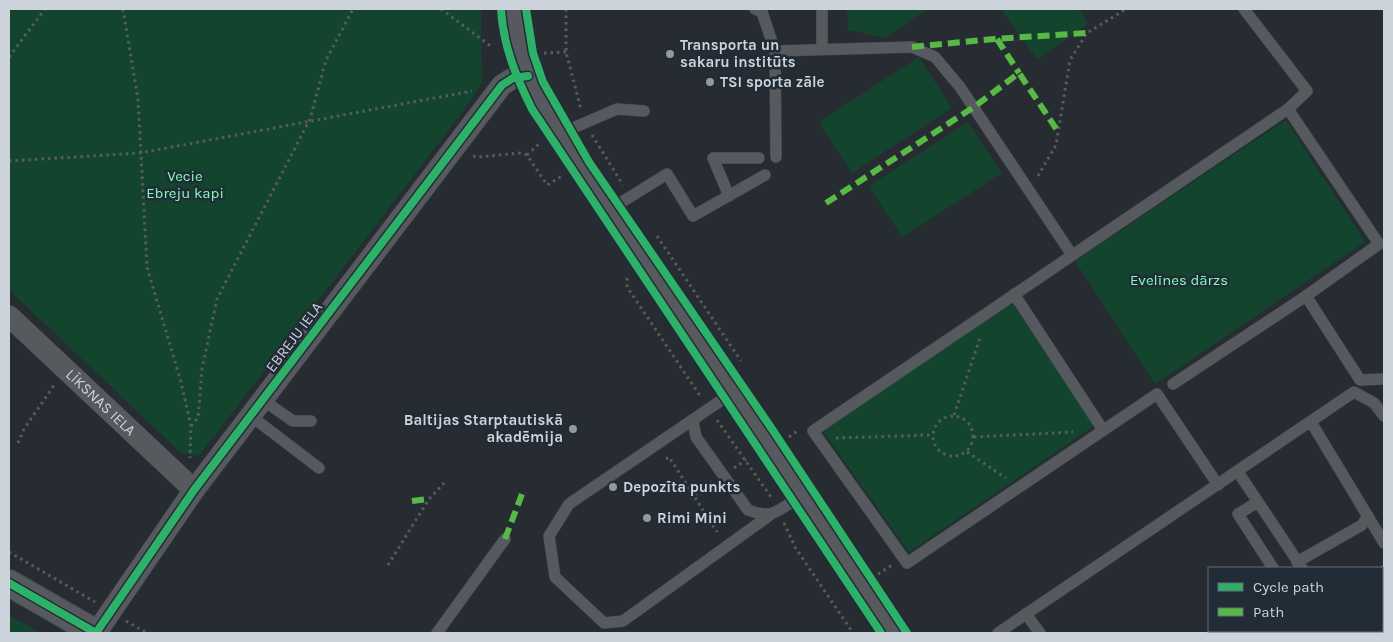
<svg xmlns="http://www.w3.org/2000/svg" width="1393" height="642" font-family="Karla,sans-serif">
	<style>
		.green { fill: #13452e }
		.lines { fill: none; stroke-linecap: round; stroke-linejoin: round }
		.service-casing { stroke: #41474b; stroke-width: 12 }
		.minor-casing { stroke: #41474b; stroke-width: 22 }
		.tertiary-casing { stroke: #41474b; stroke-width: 28 }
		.path { stroke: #575c60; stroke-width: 3; stroke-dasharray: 2.5 4; stroke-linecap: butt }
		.service { stroke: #565a5e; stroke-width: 11 }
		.minor { stroke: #565a5e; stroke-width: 21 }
		.tertiary { stroke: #565a5e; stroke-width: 26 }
		.tram { stroke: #65696d; stroke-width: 1 }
		.quiet { stroke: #58b947; stroke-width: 6; stroke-dasharray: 12 6; stroke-linecap: butt }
		.cycleway-casing { stroke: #212c36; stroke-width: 11 }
		.cycleway { stroke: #2db169; stroke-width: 8 }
		.poi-dot { fill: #92999f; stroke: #212c36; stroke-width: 2 }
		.labels { text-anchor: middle; stroke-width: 5; stroke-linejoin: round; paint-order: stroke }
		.poi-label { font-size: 15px; font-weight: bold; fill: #ccd3da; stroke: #212c36; text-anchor: start }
		.park-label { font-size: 15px; fill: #81feb8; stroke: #212c36 }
		.street-label { font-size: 15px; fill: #ccd3da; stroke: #212c36 }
	</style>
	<rect width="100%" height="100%" fill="#262c31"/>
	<g class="green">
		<path d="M 9,9 L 481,9 L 482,83 L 464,110 L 199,456 L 181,453 L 9,290 Z"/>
		<path d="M 847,9 L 927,9 L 885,38 L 848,30 Z"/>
		<path d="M 1001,9 L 1079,9 L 1088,24 L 1037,59 Z"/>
		<path d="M 919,57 L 952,108 L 852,173 L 819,122 Z"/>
		<path d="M 1286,120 L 1365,242 L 1155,384 L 1075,261 Z"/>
		<path d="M 968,122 L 1002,173 L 902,237 L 869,186 Z"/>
		<path d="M 1012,303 L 1094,426 L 909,552 L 822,430 Z"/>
		<path d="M 9,615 L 39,632 L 9,633 Z"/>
	</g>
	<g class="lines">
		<defs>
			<g id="service">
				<path d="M 755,9 L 762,12 L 775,51 L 776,157"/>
				<path d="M 822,9 L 822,49"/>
				<path d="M 775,51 L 912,47 L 935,57 L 960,87 L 1072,255"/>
				<path d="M 559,134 L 617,109 L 644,111"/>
				<path d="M 729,196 L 713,158 L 759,158"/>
				<path d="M 609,210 L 667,174 L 693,216 L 765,175"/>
				<path d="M 1014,294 L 1103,430"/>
				<path d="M 1306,296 L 1360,380 L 1384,379"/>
				<path d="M 1173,384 L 1306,296 L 1379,244 L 1288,109"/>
				<path d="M 732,393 L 569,504 L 549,536 L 555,577 L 604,623 L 623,621 L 770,515"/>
				<path d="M 263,400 L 293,421 L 311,421"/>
				<path d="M 251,416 L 319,468"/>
				<path d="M 693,421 L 696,437 L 748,510 C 773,520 779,510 800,496"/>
				<path d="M 1311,422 L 1384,543"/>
				<path d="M 1238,472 L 1302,568"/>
				<path d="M 1218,485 L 1157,394 L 907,563 L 813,431 L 1288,109 L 1307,91 L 1244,9"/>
				<path d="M 1258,502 L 1238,514 L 1273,568"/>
				<path d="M 1297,562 L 1362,525 L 1368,516"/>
				<path d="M 1382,573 L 1384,571"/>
				<path d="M 1026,614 L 1040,633"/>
				<path d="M 1313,631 L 1315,633"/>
				<path d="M 1342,631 L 1344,633"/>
				<path d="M 437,633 L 505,539"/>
				<path d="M 998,633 L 1354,392 L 1374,403 L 1384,416"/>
			</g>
			<g id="minor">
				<path id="s1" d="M 9,316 L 194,490"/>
				<path d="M 96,633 L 194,490 L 502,85 L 513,78 L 528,76"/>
			</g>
			<g id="tertiary">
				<path d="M 514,9 L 519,50 L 528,76 L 559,134 L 893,633"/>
				<path d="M 9,583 L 96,633"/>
			</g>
		</defs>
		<use href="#service" class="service-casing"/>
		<use href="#minor" class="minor-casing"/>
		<use href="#tertiary" class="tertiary-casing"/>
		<g class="path">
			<path d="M 123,9 L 138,99 L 147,267 L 181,382 L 191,426 L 190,458"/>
			<path d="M 441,9 L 492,47"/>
			<path d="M 566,9 L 566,52 L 581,109"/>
			<path d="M 544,53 L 566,52"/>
			<path d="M 9,57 L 45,9"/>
			<path d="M 592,135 L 623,185"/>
			<path d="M 527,155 L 539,144"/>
			<path d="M 473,156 L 479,157 L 519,153 L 527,155 L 547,185 L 562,176"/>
			<path d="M 9,161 L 140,153 L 472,91"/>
			<path d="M 1038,176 L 1056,145 L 1070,60 L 1087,33 L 1126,9"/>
			<path d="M 657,236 L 741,361"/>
			<path d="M 627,278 L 627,287 L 701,397"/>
			<path d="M 954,415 L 981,335"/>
			<circle cx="953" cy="436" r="20"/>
			<path d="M 717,420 L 771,497"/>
			<path d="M 191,426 L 198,418 L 202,369 L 217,299 L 310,119 L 326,60 L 353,9"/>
			<path d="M 789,437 L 799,430"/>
			<path d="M 974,437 L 1073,432"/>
			<path d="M 836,438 L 931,435"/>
			<path d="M 18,443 L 24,429 L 55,384"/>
			<path d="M 967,452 L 1006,478"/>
			<path d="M 666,459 L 669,457 L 717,532"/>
			<path d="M 734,468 L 746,460"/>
			<path d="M 690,498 L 712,482"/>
			<path d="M 784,523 L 795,547 L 853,633"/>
			<path d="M 9,552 L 95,602"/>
			<path d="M 388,565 L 429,499 L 444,483"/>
			<path d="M 878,574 L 892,565"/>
			<path d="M 126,621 L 147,633"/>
		</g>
		<use href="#service" class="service"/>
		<use href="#minor" class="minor"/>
		<use href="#tertiary" class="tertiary"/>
		<g class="tram">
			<path d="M 9,579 L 60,606 L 104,633"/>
			<path d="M 9,589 L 86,633"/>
		</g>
		<g class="quiet">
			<path d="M 997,39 L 1019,73"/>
			<path d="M 912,47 L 994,39 L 1087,33"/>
			<path d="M 826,203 L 974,107 L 1019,73 L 1059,133"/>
			<path d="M 412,501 L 429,499"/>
			<path d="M 505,539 L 522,494"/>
		</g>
		<defs>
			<g id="cycleway">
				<path d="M 501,9 C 503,45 516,77 532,109 L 881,633"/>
				<path d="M 526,9 L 533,53 L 543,82 L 589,162 L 772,429 L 907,633"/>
				<path d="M 9,583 L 96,633 L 194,490 L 502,85 L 513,78 L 528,76"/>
			</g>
		</defs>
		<use href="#cycleway" class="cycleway-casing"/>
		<use href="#cycleway" class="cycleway"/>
	</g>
	<g class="poi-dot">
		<circle cx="670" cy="54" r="5"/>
		<circle cx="710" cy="82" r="5"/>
		<circle cx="573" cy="429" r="5"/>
		<circle cx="613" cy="487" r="5"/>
		<circle cx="647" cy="518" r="5"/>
	</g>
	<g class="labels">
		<g class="poi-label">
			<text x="680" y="50">Transporta un<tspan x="680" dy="17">sakaru institūts</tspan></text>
			<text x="720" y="87">TSI sporta zāle</text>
			<text x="563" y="425" text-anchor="end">Baltijas Starptautiskā<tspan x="563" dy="17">akadēmija</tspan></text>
			<text x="623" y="492">Depozīta punkts</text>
			<text x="657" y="523">Rimi Mini</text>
		</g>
		<g class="park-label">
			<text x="185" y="181">Vecie<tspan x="185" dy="17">Ebreju kapi</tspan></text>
			<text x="1179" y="285">Evelīnes dārzs</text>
		</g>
		<g class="street-label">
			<text transform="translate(294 337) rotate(-53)" y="5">EBREJU IELA</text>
			<text dy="5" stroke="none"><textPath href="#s1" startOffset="126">LĪKSNAS IELA</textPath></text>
		</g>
	</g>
	<rect width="1393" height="642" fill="none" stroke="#ccd3da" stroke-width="20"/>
	<rect x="1208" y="567" width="175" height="65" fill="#212c36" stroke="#656f78"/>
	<rect x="1218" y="583" width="25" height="8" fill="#2db169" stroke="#656f78"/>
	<text x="1253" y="592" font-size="15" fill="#ccd3da">Cycle path</text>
	<rect x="1218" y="608" width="25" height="8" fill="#58b947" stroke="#656f78"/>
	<text x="1253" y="617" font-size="15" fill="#ccd3da">Path</text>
</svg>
